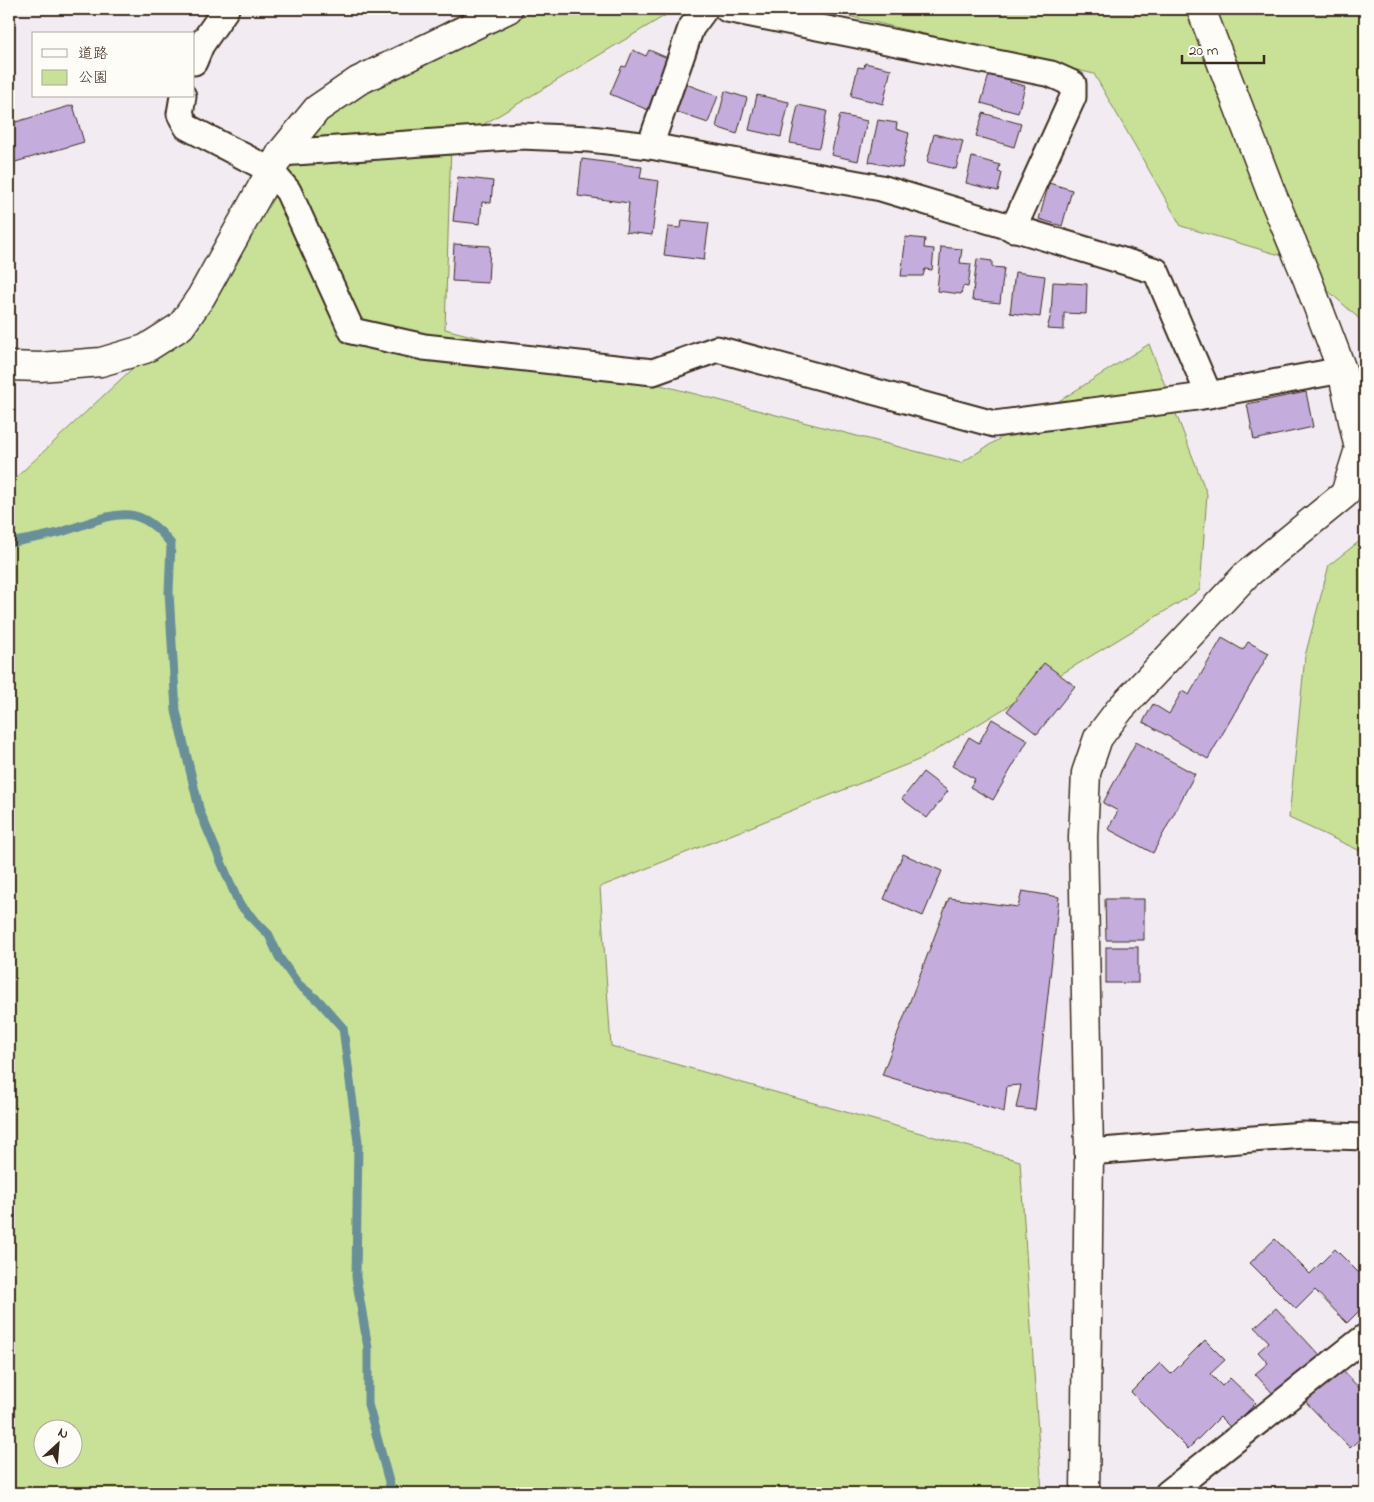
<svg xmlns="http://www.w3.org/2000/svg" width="1374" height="1502" font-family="'Indie Flower','Klee One',sans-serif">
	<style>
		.green { fill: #c8e197; stroke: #82865a; fill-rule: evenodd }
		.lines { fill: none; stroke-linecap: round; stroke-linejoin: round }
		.stream { stroke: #698f98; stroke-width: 9 }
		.building { fill: #c4addc; stroke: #3b2a1e }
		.street-casing { stroke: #3b2a1e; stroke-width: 29 }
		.secondary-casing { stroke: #3b2a1e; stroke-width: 31 }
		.street { stroke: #fdfcf7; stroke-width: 25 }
		.secondary { stroke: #fdfcf7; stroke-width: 28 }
	</style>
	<rect width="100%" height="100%" fill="#f2ecf2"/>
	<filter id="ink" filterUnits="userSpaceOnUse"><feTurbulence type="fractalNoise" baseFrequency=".02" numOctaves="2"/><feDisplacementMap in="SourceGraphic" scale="10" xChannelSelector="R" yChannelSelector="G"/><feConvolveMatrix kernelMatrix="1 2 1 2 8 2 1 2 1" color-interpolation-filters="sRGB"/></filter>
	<g filter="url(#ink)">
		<g class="green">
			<path d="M 469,9 L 676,9 L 451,144 L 445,329 L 961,463 L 1149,344 L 1207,494 L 1200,590 L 921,759 L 600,887 L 611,1046 L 1020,1161 L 1042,1493 L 9,1493 L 9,484 L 135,366 L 292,164 L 353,74 ZM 42,1430 L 72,1430 L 72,1460 L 42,1460 Z"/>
			<path d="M 818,9 L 1365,9 L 1365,324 L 1293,259 L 1181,226 L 1094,74 Z"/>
			<path d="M 1365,537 L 1365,853 L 1289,818 L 1305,656 L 1329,565 Z"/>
		</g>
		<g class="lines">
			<path class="stream" d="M 9,543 C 25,540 42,537 58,533 C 106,519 134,495 171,544 L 169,592 L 176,711 L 200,812 L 239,904 L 269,935 L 279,957 L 298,984 L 319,1001 L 343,1028 L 358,1142 L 356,1277 L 368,1348 L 368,1404 L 392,1493"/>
		</g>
		<g class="building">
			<path d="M 633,50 L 646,56 L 649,50 L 670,59 L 648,110 L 610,94 L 622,66 L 626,67 Z"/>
			<path d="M 865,63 L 891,69 L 883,104 L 851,96 L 858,67 L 864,68 Z"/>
			<path d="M 990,71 L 1011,77 L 1010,82 L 1025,86 L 1018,113 L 981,103 Z"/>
			<path d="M 686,84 L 718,96 L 708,123 L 676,112 Z"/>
			<path d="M 725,91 L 747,98 L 737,134 L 716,127 Z"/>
			<path d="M 757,95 L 789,102 L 781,137 L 749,130 Z"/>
			<path d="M 73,105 L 84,142 L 12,163 L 9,154 L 9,124 Z"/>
			<path d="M 798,105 L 827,111 L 819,148 L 790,143 Z"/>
			<path d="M 983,113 L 1021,124 L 1014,147 L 976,136 Z"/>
			<path d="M 840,115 L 867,121 L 858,161 L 831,155 Z"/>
			<path d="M 878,120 L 897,123 L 896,129 L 909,133 L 902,168 L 869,162 Z"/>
			<path d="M 934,134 L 963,141 L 956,169 L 927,162 Z"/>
			<path d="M 972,157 L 1000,165 L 998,172 L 1002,173 L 998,191 L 966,183 Z"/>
			<path d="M 582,159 L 642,167 L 640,178 L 659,181 L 652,235 L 626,232 L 629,203 L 578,196 Z"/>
			<path d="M 458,177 L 493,181 L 491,203 L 482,202 L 480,224 L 453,221 Z"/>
			<path d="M 1049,183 L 1072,190 L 1062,226 L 1039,219 Z"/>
			<path d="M 682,220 L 709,223 L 704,260 L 664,255 L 668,227 L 681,228 Z"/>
			<path d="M 906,237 L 925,239 L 924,248 L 934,249 L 932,270 L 925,269 L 923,276 L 901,276 Z"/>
			<path d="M 454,244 L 490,246 L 488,283 L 452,281 Z"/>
			<path d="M 941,247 L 962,249 L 960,263 L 971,264 L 968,287 L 963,286 L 961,294 L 937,291 Z"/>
			<path d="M 977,259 L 992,261 L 992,267 L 1004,268 L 1000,303 L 972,300 Z"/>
			<path d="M 1015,272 L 1045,276 L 1040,317 L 1010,313 Z"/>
			<path d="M 1053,282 L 1087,284 L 1086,314 L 1064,313 L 1064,330 L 1047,329 L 1051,314 Z"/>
			<path d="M 1306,392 L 1313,427 L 1254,440 L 1247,404 Z"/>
			<path d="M 1222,638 L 1243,650 L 1248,642 L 1269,653 L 1208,759 L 1143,722 L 1153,704 L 1169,714 L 1182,691 L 1189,695 Z"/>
			<path d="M 1044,663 L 1075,686 L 1037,734 L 1007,711 Z"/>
			<path d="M 992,719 L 1028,740 L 993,800 L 970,787 L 975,779 L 952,766 L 969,737 L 979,743 Z"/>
			<path d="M 1136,742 L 1195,774 L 1153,853 L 1108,829 L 1118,811 L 1103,803 Z"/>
			<path d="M 923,772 L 948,791 L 927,818 L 902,799 Z"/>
			<path d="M 903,854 L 942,871 L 923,916 L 884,899 Z"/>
			<path d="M 1022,891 L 1059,897 L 1035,1110 L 1016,1108 L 1021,1085 L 1007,1086 L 1004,1112 L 882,1075 L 949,898 L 1018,907 Z"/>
			<path d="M 1105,899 L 1144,899 L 1144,940 L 1106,940 Z"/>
			<rect x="1106" y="947" width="32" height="36"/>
			<path d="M 1275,1239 L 1310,1274 L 1335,1249 L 1365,1279 L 1365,1305 L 1347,1323 L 1315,1290 L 1296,1309 L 1250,1263 Z"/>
			<path d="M 1276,1308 L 1322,1358 L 1277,1398 L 1255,1374 L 1268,1363 L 1258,1352 L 1269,1342 L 1255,1327 Z"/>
			<path d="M 1205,1340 L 1225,1360 L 1210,1374 L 1222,1386 L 1230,1378 L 1256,1403 L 1231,1428 L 1220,1417 L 1188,1449 L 1131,1392 L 1160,1363 L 1171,1374 Z"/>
			<path d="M 1337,1365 L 1365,1394 L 1365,1434 L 1350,1448 L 1302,1398 Z"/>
		</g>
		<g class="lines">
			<defs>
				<g id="street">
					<path d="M 727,9 L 1051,74 L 1073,84 L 1073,97 L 1013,229"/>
					<path d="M 194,62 L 201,45 L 226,9"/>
					<path d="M 183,96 L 180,114 L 187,127 L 270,170 L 288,191 L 352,331 L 424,347 L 653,372 L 717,349 L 994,424 L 1197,397 L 1342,370"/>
					<path d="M 650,146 L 691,28 L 705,9"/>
					<path d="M 281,153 L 521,136 L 590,139 L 650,146 L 881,188 L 1156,271 L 1209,395"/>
					<path d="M 1089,1152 L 1303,1135 L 1365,1137"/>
					<path d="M 1168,1493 L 1365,1337"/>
				</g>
				<g id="secondary">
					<path d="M 9,366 L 40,367 L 101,362 L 145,349 L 181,326 L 201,297 L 281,153 L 317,109 L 358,81 L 508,9"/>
					<path d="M 1085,1493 L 1089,1152 L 1083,837 L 1086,773 L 1098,738 L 1120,709 L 1246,575 L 1345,494 L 1359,449 L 1342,370 L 1307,278 L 1271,192 L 1201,9"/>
				</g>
			</defs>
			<use href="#street" class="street-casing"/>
			<use href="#secondary" class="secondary-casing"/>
			<use href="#street" class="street"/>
			<use href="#secondary" class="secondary"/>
		</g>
	</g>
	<rect width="1374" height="1502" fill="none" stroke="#fdfcf7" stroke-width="30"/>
	<rect x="15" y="15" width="1344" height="1472" fill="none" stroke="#3b2a1e" stroke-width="2" filter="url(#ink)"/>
	<rect x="32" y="32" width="162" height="65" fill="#fdfcf7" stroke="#afa8a0"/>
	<rect x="42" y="49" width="25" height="8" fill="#fdfcf7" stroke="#afa8a0"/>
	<text x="78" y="58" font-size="15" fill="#3b2a1e">道路</text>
	<rect x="42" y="70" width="25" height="15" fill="#c8e197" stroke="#afa8a0"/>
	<text x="78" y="82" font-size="15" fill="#3b2a1e">公園</text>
	<g transform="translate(58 1444) rotate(26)"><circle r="24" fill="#fdfcf7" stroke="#afa8a0"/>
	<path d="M0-4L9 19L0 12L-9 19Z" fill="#3b2a1e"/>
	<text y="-8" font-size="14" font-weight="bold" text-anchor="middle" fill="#3b2a1e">N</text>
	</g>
	<path d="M1182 55v8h82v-8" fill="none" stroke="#3b2a1e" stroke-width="2.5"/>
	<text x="1189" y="55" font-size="15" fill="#3b2a1e" stroke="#fdfcf7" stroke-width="4" paint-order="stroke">20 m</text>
</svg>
